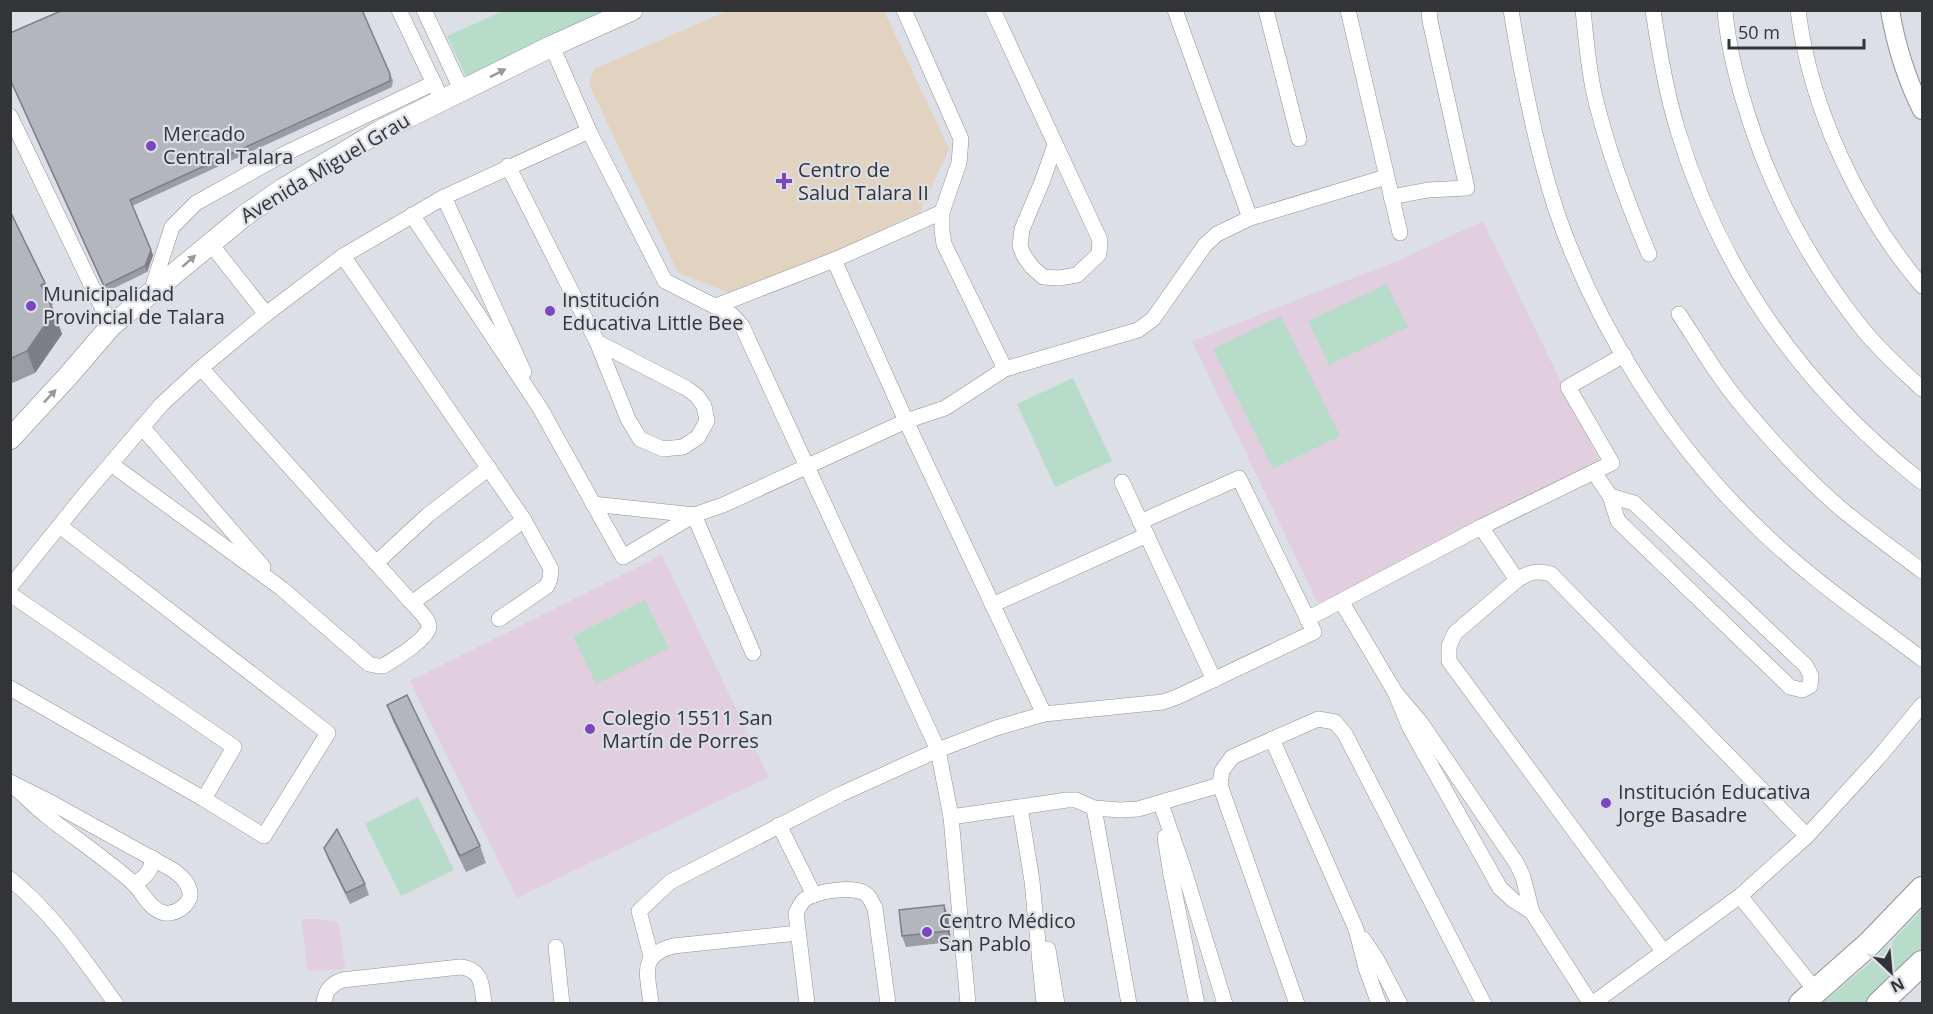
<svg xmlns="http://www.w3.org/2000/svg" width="1933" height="1014" font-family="'Open Sans',sans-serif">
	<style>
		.education { fill: #e1cfdf }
		.medical { fill: #e1d3c0 }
		.green { fill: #b7dcc9 }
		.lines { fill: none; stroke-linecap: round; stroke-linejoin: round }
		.minor-casing { stroke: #8f9299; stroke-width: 16 }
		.tertiary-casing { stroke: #8f9299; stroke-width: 20 }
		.secondary-casing { stroke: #8f9299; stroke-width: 22 }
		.primary-casing { stroke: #8f9299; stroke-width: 26 }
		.minor { stroke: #fff; stroke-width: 15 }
		.tertiary { stroke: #fff; stroke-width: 18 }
		.secondary { stroke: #fff; stroke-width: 21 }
		.primary { stroke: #fff; stroke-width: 24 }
		.wall { fill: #9a9da3 }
		.shaded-wall { fill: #7d7f84 }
		.building { fill: #b3b6bd; stroke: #7d7f84; stroke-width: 1.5 }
		.oneway { fill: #999a9b }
		.poi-dot { fill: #7c47be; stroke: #dcdfe6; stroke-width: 2 }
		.labels { text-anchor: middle; stroke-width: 4.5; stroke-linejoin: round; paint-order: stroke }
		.poi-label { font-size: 20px; fill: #333437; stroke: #dcdfe6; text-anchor: start }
		.street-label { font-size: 20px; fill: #333437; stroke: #dcdfe6 }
	</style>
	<rect width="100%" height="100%" fill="#dcdfe6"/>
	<g class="education">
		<path d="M 1483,221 L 1600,463 L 1594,472 L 1318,603 L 1192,341 L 1402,259 Z"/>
		<path d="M 662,555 L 769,777 L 517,898 L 410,681 Z"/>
		<path d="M 301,919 L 318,919 L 339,922 L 345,969 L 308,971 Z"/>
	</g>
	<path class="medical" d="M 727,11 L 884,11 L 949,149 L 920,212 L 738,296 L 678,273 L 589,84 L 594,69 Z"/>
	<g class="green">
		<path d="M 503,11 L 636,11 L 471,86 L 447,36 Z"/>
		<path d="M 1387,284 L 1408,327 L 1329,365 L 1308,321 Z"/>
		<path d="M 1281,316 L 1340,436 L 1273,469 L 1213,349 Z"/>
		<path d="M 1073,378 L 1112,461 L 1055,487 L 1017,404 Z"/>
		<path d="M 645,600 L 669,648 L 596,684 L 573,636 Z"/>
		<path d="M 418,797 L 454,870 L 401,896 L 365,824 Z"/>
		<path d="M 1922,910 L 1922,952 L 1866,1003 L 1821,1004 L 1876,958 Z"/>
	</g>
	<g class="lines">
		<defs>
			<g id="minor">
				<path d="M 399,10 L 438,92"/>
				<path d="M 424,10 L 462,91"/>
				<path d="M 904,10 L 961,139 L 959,163 L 942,212 L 942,231 L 944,244 L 1005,369"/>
				<path d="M 993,10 L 1100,240 L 1099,254 L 1077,275 L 1059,278 L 1043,277 L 1032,267 L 1024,256 L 1020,246 L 1022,229 L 1042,182 L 1055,145"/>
				<path d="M 1175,10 L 1250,218"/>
				<path d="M 1266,10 L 1299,139"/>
				<path d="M 1348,10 L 1400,233"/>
				<path d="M 1511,10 C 1522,78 1535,145 1556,210 C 1596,327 1670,444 1759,529 C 1809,578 1867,617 1922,659"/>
				<path d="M 1583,10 C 1586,38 1588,66 1594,93 C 1607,149 1627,202 1649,254"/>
				<path d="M 1653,10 C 1659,51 1666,92 1678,131 C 1721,273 1805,390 1922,482"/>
				<path d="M 1725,10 C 1727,39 1734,68 1742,96 C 1766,180 1806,258 1861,327 C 1879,350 1901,369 1922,389"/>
				<path d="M 1798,10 C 1810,108 1859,212 1922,286"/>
				<path d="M 552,46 L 589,131 L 665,281 L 732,315 L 742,326 L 938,750 L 951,817 L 968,1004"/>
				<path d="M 10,116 L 111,326"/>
				<path d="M 508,166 L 597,342 L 628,419 L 640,439 L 663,449 L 683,447 L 698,437 L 707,421 L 704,406 L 697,396 L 686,388 L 597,342"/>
				<path d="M 444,197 L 524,372"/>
				<path d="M 1391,197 L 1428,190 L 1467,188 L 1430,21 L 1429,10"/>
				<path d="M 412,215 L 540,408 L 623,557 L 694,515 L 723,505 L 906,421 L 945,408 L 1005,369 L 1138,330 L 1153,319 L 1205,245 L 1217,234 L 1250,218 L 1386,177"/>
				<path d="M 210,243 L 266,314"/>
				<path d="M 343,256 L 524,520 L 551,569 L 550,579 L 547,586 L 499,619"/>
				<path d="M 834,260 L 906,421 L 1044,714"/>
				<path d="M 151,292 L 172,227 L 196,203 L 284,154 L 434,83"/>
				<path d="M 716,306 L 834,260 L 942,212"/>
				<path d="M 1679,314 C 1700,346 1719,379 1744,408 C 1775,445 1809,482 1846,513 C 1871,533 1897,552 1922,571"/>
				<path d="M 142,427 L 263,567"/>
				<path d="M 111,464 L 281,588 L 369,664 L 378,666 L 383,666 C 393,660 430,638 429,626 C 428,618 417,609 412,603 L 201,368"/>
				<path d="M 1594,472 L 1610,496 L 1618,521 L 1790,687 L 1802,690 L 1810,686 L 1811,676 L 1806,666 L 1634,503 L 1610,496"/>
				<path d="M 1122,482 L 1214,680"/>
				<path d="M 593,504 L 694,515 L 753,653"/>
				<path d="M 1481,527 L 1517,580"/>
				<path d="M 376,563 L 428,515 L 489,468"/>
				<path d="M 10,587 L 85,494 L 162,404 L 201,368 L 266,314 L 343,256 L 444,197 L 589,131"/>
				<path d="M 10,594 L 234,747 L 204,799"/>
				<path d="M 1341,601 L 1395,692 L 1410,728 L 1500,888 L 1513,900 L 1532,912"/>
				<path d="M 412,603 L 524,520"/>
				<path d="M 992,605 L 1147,535"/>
				<path d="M 1307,619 L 1481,527 L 1612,463 L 1568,387 L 1624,355"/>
				<path d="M 10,688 L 204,799 L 264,836 L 328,733 L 60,526"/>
				<path d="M 1395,692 L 1421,723 L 1517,864 L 1523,877 L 1532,912 L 1591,1004"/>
				<path d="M 1272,739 L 1356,929 L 1366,968 L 1379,1004"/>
				<path d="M 10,782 L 52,803 L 173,870 C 181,876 188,882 190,892 C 192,905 173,917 161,912 C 148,907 142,891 132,882 C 106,859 76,839 48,817 C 35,807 23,794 10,783"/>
				<path d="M 1161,804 L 1183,867 L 1225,1004"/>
				<path d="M 1020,807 L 1032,881 L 1044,1004"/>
				<path d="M 1094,808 L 1129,1004"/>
				<path d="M 951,817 L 1067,800 L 1076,800 L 1094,808 L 1120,810 L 1138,809 L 1220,785"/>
				<path d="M 779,825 L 814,895"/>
				<path d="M 1165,837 L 1171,875 L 1197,1004"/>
				<path d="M 10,879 C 53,913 84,960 116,1004"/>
				<path d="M 134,884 C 146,877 151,871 153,858"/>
				<path d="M 1740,896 L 1816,991"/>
				<path d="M 1363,939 L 1377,960 L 1400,1004"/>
				<path d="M 556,947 L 562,1004"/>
				<path d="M 1048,949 L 1057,1004"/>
				<path d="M 1663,951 L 1449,661 L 1449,646 L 1455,633 L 1517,580 C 1529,572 1537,570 1551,574 L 1807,836"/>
				<path d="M 651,956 L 639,911 L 670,882 L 841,794 L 938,750 L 996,728 L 1044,714 L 1163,702 L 1177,697 L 1314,632 L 1239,478 L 1140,522"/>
				<path d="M 324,1004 C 325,991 330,985 342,980 L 460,967 C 482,969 482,985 484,1004"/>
				<path d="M 651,1004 C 648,974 638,956 673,946 L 798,933"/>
				<path d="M 807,1004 L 796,913 C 798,909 801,903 804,900 C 815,891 858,884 868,896 C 871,899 873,905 875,908 L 888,1004"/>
				<path d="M 1297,1004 L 1220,785 L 1222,771 L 1232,757 L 1318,719 L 1335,722 L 1345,734 L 1484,1004"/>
				<path d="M 1592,1004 L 1740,896 L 1807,836 L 1879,757 L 1922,705"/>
			</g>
			<path id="tertiary" d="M 1890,10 C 1896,46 1906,78 1922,110"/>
			<path id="secondary" d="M 10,439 L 68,376 L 111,326 L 244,216 L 283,189 L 380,131 L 552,46 L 632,10"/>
			<g id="primary">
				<path d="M 1801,1004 L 1869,944 L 1922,889"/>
				<path d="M 1879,1004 L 1922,963"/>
			</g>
		</defs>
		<use href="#minor" class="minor-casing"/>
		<use href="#tertiary" class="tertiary-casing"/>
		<use href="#secondary" class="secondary-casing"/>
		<use href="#primary" class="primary-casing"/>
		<use href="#minor" class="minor"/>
		<use href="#tertiary" class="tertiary"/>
		<use href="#secondary" class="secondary"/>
		<use href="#primary" class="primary"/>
	</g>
	<g class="wall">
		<path d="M 390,74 L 393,80 L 392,87 L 132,206 L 153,255 L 147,272 L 106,292 L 10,80 Z"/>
		<path d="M 10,211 L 45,283 L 53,305 L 51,306 L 62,334 L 35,373 L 10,384 Z"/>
		<path d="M 387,705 L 480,846 L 486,863 L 466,872 L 393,721 Z"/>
		<path d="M 324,848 L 365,884 L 369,895 L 350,904 L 328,859 Z"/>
		<path d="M 944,905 L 948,916 L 951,942 L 906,947 L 902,936 Z"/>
	</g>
	<g class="shaded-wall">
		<path d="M 151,250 L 153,255 L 147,272 L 145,266 Z"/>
		<path d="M 54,312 L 62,334 L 35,373 L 27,351 Z"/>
		<path d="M 944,905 L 948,916 L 951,942 L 947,931 Z"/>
	</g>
	<g class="building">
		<path d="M 63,10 L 362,10 L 390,74 L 390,81 L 130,200 L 151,250 L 145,266 L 104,286 L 10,79 L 10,33 Z"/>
		<path d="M 10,211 L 45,283 L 41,285 L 54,312 L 27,351 L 10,359 Z"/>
		<path d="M 407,695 L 480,846 L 460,856 L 387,705 Z"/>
		<path d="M 337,829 L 365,884 L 346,893 L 324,848 Z"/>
		<path d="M 944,905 L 947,931 L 902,936 L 899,910 Z"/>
	</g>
	<defs><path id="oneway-solid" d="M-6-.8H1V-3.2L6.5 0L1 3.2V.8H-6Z" transform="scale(1.5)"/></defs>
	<g class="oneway">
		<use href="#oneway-solid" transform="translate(498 73) rotate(-27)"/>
		<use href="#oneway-solid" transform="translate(189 261) rotate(-41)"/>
		<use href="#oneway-solid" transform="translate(50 396) rotate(-47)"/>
	</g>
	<g class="poi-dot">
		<circle cx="151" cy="146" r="6"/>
		<path d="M781 172h6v6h6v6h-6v6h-6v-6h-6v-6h6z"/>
		<circle cx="31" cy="306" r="6"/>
		<circle cx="550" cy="311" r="6"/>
		<circle cx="590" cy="729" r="6"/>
		<circle cx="1606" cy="803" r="6"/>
		<circle cx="927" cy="932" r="6"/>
	</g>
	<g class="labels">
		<g class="poi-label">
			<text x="163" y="141">Mercado<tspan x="163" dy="23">Central Talara</tspan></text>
			<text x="798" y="177">Centro de<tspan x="798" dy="23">Salud Talara II</tspan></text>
			<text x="43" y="301">Municipalidad<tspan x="43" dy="23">Provincial de Talara</tspan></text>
			<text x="562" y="307">Institución<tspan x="562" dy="23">Educativa Little Bee</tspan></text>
			<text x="602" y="725">Colegio 15511 San<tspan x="602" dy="23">Martín de Porres</tspan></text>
			<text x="1618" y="799">Institución Educativa<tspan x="1618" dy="23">Jorge Basadre</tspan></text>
			<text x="939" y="928">Centro Médico<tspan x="939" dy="23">San Pablo</tspan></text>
		</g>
		<g class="street-label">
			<text transform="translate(325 168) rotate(-31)" y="7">Avenida Miguel Grau</text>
		</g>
	</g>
	<rect width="1933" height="1014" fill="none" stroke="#333437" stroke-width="24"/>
	<g transform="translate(1891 972) rotate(154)" stroke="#dcdfe6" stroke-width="4.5" paint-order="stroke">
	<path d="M0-4.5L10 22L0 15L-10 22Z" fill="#333437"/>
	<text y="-9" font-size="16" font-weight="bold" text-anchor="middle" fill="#333437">N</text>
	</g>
	<path d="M1729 39v9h135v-9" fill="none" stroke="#333437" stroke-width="3"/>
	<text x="1738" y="39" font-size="18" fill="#333437" stroke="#dcdfe6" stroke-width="4.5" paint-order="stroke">50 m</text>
</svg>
